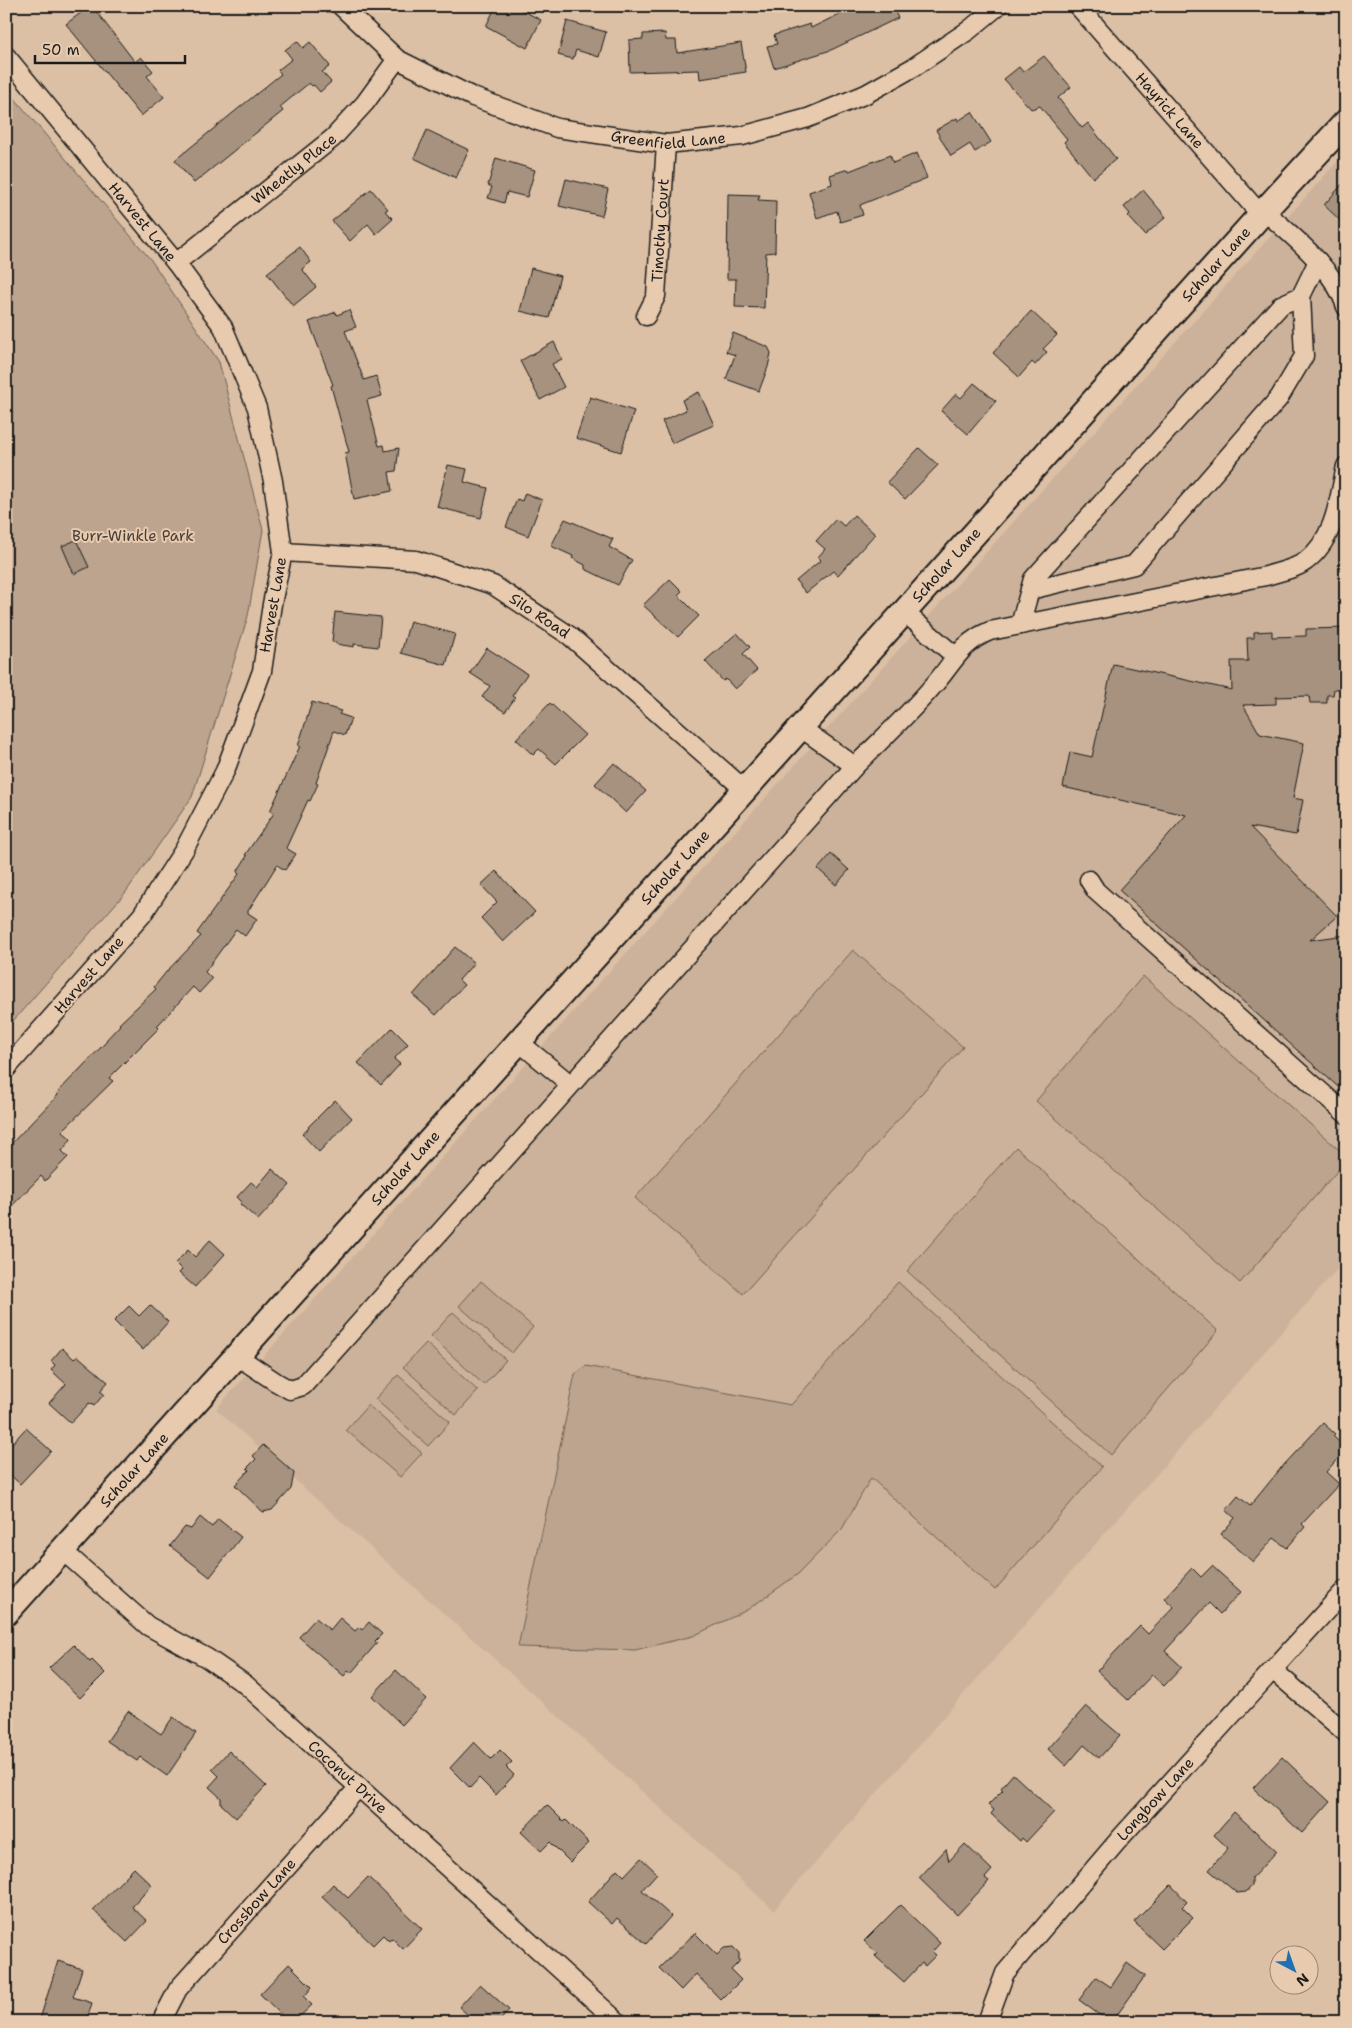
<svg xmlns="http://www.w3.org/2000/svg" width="1352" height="2028" font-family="'Shantell Sans',sans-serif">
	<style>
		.built { fill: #ccb29a }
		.green { fill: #bca48e; stroke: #6c6055 }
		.building { fill: #a6927f; stroke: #1c1c1c }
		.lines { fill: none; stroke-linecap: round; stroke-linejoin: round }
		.street-casing { stroke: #1c1c1c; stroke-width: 21 }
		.secondary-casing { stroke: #1c1c1c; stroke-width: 28 }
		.street { stroke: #e8caae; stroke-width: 18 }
		.secondary { stroke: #e8caae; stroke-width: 24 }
		.labels { text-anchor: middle; stroke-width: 4; stroke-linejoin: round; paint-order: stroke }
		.street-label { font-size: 15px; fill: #1c1c1c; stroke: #e8caae }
		.park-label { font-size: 15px; fill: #443e38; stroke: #e8caae }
	</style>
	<rect width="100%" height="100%" fill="#dcc0a5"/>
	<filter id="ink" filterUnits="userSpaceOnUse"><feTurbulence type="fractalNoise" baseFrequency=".02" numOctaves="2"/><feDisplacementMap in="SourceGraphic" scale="10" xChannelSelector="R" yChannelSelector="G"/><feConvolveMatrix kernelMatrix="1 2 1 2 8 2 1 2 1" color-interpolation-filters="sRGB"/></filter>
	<g filter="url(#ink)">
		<path class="built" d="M 1346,152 L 1346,1259 L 774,1910 L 216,1409 Z"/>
		<g class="green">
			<path d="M 6,88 L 151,260 L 219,362 L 263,530 L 248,616 L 192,797 L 126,892 L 6,1029 Z"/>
			<path d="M 853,950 L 963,1047 L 743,1294 L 635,1198 Z"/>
			<path d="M 1143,976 L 1346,1156 L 1346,1161 L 1240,1283 L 1036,1101 Z"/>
			<path d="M 1016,1147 L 1218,1331 L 1111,1455 L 907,1271 Z"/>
			<path d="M 481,1281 L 533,1327 L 512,1353 L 459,1306 Z"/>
			<path d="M 898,1282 L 1102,1467 L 995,1590 L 871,1478 L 842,1529 L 798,1574 L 747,1610 L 693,1636 L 635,1650 L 518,1647 L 575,1374 L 586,1366 L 791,1405 Z"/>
			<path d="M 453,1312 L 506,1360 L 484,1385 L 431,1336 Z"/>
			<path d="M 426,1343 L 478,1391 L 456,1415 L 403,1367 Z"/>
			<path d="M 398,1375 L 450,1422 L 428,1446 L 375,1399 Z"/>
			<path d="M 368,1405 L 422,1453 L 400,1477 L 346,1430 Z"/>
		</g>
		<g class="building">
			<path d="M 90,6 L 92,6 L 135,62 L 141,57 L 153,71 L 147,76 L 164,97 L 141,116 L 66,24 Z"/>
			<path d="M 496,6 L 514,6 L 541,20 L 527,48 L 486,26 Z"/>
			<path d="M 856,6 L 892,6 L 898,18 L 831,50 L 774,68 L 767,46 L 777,44 L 774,35 L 810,24 L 811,28 Z"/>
			<path d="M 567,21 L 606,32 L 599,57 L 576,50 L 573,59 L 558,55 Z"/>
			<path d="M 665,33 L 666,40 L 676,40 L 677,53 L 741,43 L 746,72 L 700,79 L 699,70 L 630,72 L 629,40 L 643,39 L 643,34 Z"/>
			<path d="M 297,41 L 303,48 L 310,42 L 330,66 L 322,72 L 331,82 L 320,92 L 314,85 L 312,86 L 309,83 L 280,107 L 283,111 L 194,183 L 175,160 L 281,74 L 278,70 L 292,59 L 285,50 Z"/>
			<path d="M 1044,56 L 1071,87 L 1058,98 L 1082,128 L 1088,123 L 1116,159 L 1093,178 L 1064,142 L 1067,139 L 1040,106 L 1031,109 L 1004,79 L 1019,67 L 1023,72 Z"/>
			<path d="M 972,112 L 991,142 L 975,152 L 970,144 L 951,156 L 936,130 L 957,118 L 958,121 Z"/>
			<path d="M 427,130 L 469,150 L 456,178 L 414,158 Z"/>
			<path d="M 917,153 L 927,178 L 860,205 L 863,215 L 840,222 L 837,211 L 817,218 L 809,192 L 832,184 L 830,175 L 848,169 L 849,171 L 890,155 L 893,163 Z"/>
			<path d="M 496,158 L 535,170 L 527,197 L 507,192 L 504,203 L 488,198 L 492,187 L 488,185 Z"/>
			<path d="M 566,179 L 608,189 L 602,216 L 559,206 Z"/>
			<path d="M 1346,180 L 1346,226 L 1324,205 Z"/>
			<path d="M 371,189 L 388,209 L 385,211 L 393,219 L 376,234 L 368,224 L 350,241 L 332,221 Z"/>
			<path d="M 1143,190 L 1166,217 L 1145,235 L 1128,216 L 1130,214 L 1124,207 Z"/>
			<path d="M 728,194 L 760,195 L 758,200 L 776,201 L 775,252 L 766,253 L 764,308 L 735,307 L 736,279 L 727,279 Z"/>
			<path d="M 300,247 L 311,262 L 302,269 L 316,287 L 293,306 L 267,273 Z"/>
			<path d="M 531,268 L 560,276 L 549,318 L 520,311 Z"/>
			<path d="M 349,310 L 356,327 L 345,331 L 364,380 L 376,376 L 382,396 L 367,400 L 379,446 L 384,445 L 385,451 L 399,448 L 396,471 L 389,472 L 392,491 L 354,499 L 345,453 L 349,452 L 331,386 L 333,385 L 309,322 L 336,312 L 337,315 Z"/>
			<path d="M 1031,311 L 1057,335 L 1043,349 L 1047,352 L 1035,365 L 1032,362 L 1019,377 L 993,353 Z"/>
			<path d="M 733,333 L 768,347 L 771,353 L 768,367 L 759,391 L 726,379 L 735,355 L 726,352 Z"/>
			<path d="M 554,342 L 562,359 L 552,364 L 564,387 L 540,400 L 520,361 Z"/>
			<path d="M 974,383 L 996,401 L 968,434 L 941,411 L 956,394 L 961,398 Z"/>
			<path d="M 699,392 L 714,425 L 672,443 L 662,421 L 686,410 L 682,400 Z"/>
			<path d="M 590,397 L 634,411 L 621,452 L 576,438 Z"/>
			<path d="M 919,448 L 938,465 L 905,499 L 887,482 Z"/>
			<path d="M 448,465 L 467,469 L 464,482 L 488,488 L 481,518 L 437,507 Z"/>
			<path d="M 525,493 L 542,500 L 528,536 L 506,527 L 517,499 L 522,501 Z"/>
			<path d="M 854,515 L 875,534 L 838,575 L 833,571 L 806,593 L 796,581 L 821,560 L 818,557 L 825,549 L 816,541 L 836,519 L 844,526 Z"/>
			<path d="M 565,519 L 613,539 L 609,547 L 632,560 L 618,585 L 585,569 L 585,565 L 572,558 L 573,556 L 551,546 Z"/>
			<path d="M 76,540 L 89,567 L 74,574 L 62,546 Z"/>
			<path d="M 670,579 L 682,591 L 678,595 L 699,616 L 678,637 L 643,605 Z"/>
			<path d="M 335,612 L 381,617 L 378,647 L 354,644 L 354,647 L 336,644 L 336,642 L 332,642 Z"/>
			<path d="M 410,621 L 455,634 L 446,665 L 401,653 Z"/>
			<path d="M 1346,628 L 1346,689 L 1334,689 L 1333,695 L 1327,695 L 1327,703 L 1310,703 L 1309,696 L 1276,697 L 1276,704 L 1243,705 L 1260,734 L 1304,743 L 1293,798 L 1303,800 L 1296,835 L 1250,827 L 1337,916 L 1310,940 L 1346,935 L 1346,1094 L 1119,890 L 1186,815 L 1063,787 L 1070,752 L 1092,757 L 1113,664 L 1232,690 L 1231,661 L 1248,661 L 1247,638 L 1254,638 L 1254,632 L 1272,631 L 1272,637 L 1306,636 L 1306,629 Z"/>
			<path d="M 737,633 L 750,647 L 743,654 L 757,670 L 735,689 L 726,679 L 723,681 L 705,661 Z"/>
			<path d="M 487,648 L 527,674 L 512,696 L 515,698 L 505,712 L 482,697 L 490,686 L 470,673 Z"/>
			<path d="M 312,702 L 341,711 L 339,714 L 351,718 L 345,735 L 334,731 L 316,783 L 318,784 L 310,801 L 308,800 L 286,848 L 296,854 L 285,870 L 277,865 L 248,911 L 248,913 L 257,919 L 245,936 L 236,929 L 205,972 L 212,979 L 199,993 L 193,987 L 157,1026 L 159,1028 L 109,1078 L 113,1081 L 62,1131 L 71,1139 L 62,1151 L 68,1157 L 45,1181 L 41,1176 L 6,1212 L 6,1149 L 58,1095 L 57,1093 L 107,1041 L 106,1040 L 120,1025 L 119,1024 L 156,989 L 154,987 L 167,971 L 201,936 L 197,933 L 239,874 L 237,872 L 247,856 L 245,855 L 274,813 L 270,811 L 300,746 L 298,746 Z"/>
			<path d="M 550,703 L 585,735 L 556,764 L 539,749 L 533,755 L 516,739 Z"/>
			<path d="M 614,763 L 646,791 L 626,813 L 595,784 Z"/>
			<path d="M 831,854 L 849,870 L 836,885 L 818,869 Z"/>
			<path d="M 496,871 L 535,912 L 503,942 L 481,918 L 497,902 L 481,885 Z"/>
			<path d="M 455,947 L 474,963 L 459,980 L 464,985 L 436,1015 L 413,995 Z"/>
			<path d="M 392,1028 L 408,1044 L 394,1059 L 400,1064 L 381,1085 L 358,1063 Z"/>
			<path d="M 335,1100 L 352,1118 L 319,1152 L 302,1134 L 309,1128 L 308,1127 Z"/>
			<path d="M 272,1169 L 290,1185 L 258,1220 L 240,1204 L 242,1202 L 237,1197 L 251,1182 L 257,1187 Z"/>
			<path d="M 210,1240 L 225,1254 L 195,1287 L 179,1273 L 182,1270 L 175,1263 L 188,1250 L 195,1257 Z"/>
			<path d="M 150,1305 L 168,1322 L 143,1350 L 114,1321 L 129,1306 L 139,1316 Z"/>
			<path d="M 62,1348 L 74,1359 L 78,1356 L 108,1382 L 100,1391 L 104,1394 L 94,1406 L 89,1403 L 71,1423 L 49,1403 L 66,1384 L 51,1370 L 55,1365 L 51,1361 Z"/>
			<path d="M 1323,1423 L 1335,1434 L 1333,1436 L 1346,1449 L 1326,1472 L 1339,1484 L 1302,1524 L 1305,1527 L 1287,1548 L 1274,1538 L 1253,1562 L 1221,1534 L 1235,1518 L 1226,1510 L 1238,1496 L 1250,1506 L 1281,1468 Z"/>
			<path d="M 26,1428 L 51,1451 L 20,1484 L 6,1471 L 6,1450 Z"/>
			<path d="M 263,1445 L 294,1473 L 291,1489 L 272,1510 L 263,1512 L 235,1485 L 249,1470 L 247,1468 L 256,1459 L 253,1456 Z"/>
			<path d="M 200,1517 L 212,1527 L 218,1519 L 241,1537 L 210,1577 L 170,1546 L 185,1527 L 191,1529 Z"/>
			<path d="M 1212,1566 L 1241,1592 L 1220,1614 L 1209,1603 L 1165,1651 L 1182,1667 L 1164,1686 L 1152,1675 L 1128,1700 L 1097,1671 L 1140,1626 L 1148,1634 L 1174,1607 L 1164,1598 L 1192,1568 L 1201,1577 Z"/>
			<path d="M 316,1618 L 330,1630 L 340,1618 L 355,1631 L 359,1627 L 362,1630 L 369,1622 L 382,1634 L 375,1641 L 377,1643 L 351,1673 L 348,1671 L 344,1676 L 299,1637 Z"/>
			<path d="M 74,1645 L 90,1662 L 92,1660 L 105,1673 L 80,1698 L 49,1668 Z"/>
			<path d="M 396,1670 L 426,1699 L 402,1725 L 372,1696 Z"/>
			<path d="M 1086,1706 L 1120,1735 L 1099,1758 L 1084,1745 L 1066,1766 L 1048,1749 Z"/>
			<path d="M 128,1711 L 161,1734 L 173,1717 L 196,1733 L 167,1776 L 140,1757 L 137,1761 L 107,1741 Z"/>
			<path d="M 474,1742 L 491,1759 L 500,1750 L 512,1762 L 506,1767 L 514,1775 L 496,1795 L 479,1778 L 470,1788 L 450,1768 Z"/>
			<path d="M 229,1751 L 266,1786 L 236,1818 L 221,1804 L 221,1798 L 209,1787 L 219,1776 L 212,1769 Z"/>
			<path d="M 1282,1757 L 1330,1802 L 1302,1833 L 1253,1788 Z"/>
			<path d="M 1013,1774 L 1054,1812 L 1026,1842 L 1022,1838 L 1020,1841 L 991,1814 L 994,1810 L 988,1805 L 1003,1790 L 1001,1788 Z"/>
			<path d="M 547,1805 L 564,1822 L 566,1820 L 589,1843 L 570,1862 L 550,1842 L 541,1851 L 521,1832 Z"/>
			<path d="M 1234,1812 L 1277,1851 L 1252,1878 L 1252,1886 L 1246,1892 L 1237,1893 L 1209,1870 L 1228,1848 L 1214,1835 Z"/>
			<path d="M 965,1844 L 992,1870 L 985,1878 L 989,1881 L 957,1915 L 919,1878 L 946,1849 L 949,1861 Z"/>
			<path d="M 641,1858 L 657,1873 L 642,1890 L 671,1916 L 646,1944 L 617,1918 L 612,1924 L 588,1902 L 617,1869 L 624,1876 Z"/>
			<path d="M 134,1868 L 152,1885 L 132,1907 L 147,1921 L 127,1942 L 93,1910 Z"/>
			<path d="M 368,1877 L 422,1929 L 403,1949 L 392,1938 L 389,1941 L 383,1935 L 373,1945 L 322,1896 L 333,1884 L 348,1898 Z"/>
			<path d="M 1171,1885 L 1187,1902 L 1182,1907 L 1193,1918 L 1162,1949 L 1134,1922 Z"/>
			<path d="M 900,1905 L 940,1943 L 932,1952 L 936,1955 L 925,1966 L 922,1963 L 904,1982 L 875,1956 L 877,1953 L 864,1941 Z"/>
			<path d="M 695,1933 L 717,1955 L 724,1948 L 733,1947 L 739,1953 L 739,1962 L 731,1970 L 741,1980 L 721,2000 L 696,1974 L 681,1990 L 659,1968 Z"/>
			<path d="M 58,1961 L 82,1969 L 73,1997 L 92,2003 L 86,2022 L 49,2022 L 40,2019 Z"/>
			<path d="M 1127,1963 L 1145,1976 L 1112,2022 L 1109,2022 L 1079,2000 L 1096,1977 L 1111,1987 Z"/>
			<path d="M 289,1964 L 312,1987 L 304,1997 L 312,2005 L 294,2022 L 289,2022 L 260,1994 Z"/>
			<path d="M 480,1984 L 509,2010 L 499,2022 L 476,2022 L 459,2007 Z"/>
		</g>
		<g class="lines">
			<defs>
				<g id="street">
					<path id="s1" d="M 341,6 L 397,59 L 473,97 L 557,128 L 666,144 L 742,136 L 808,118 L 866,94 L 914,67 L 969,30 L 998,6"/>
					<path id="s2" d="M 1078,6 L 1261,215"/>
					<path id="s3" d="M 6,56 L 176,263 L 223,327 L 257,408 L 273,481 L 283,552 L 272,604 L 262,671 L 225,771 L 184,850 L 142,915 L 6,1069"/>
					<path d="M 1264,211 C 1292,235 1335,270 1346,307"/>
					<path id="s4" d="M 176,263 L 333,138 L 365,103 L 397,59"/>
					<path id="s5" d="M 646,316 L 656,296 L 666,144"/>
					<path id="s6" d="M 283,552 L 416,560 L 493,585 L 570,636 L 745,790"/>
					<path d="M 1030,590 L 1134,565 L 1279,398 L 1304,356 L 1301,296 L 1318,261"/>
					<path d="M 904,612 L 955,656"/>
					<path d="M 1020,625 L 1033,579 L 1281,305 L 1301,296"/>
					<path d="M 801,728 L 855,766"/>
					<path d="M 1089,880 L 1096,891 L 1346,1114"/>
					<path d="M 519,1042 L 570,1084"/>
					<path d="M 237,1356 L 276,1382 L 290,1390 L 303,1386 L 855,766 C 881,740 909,714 933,686 C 953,664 960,643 990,631 L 1266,576 C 1278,572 1296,569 1306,561 C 1335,539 1339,499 1346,466"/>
					<path id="s7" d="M 63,1551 L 148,1626 L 207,1658 L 246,1685 L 618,2022"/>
					<path d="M 1274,1671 L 1346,1733"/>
					<path id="s8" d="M 161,2022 L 178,1989 L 359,1787"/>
					<path id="s9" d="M 987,2022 L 1005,1973 L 1122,1836 L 1346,1589"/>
				</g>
				<g id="secondary">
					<path id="s10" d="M 6,1613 L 1264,211 L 1346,122"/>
				</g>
			</defs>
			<use href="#street" class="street-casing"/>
			<use href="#secondary" class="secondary-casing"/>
			<use href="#street" class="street"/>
			<use href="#secondary" class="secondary"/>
		</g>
	</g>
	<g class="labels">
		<g class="street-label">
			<text dy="5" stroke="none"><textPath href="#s2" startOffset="139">Hayrick Lane</textPath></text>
			<text dy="5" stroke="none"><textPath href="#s1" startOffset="364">Greenfield Lane</textPath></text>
			<text dy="5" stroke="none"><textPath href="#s4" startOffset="151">Wheatly Place</textPath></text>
			<text dy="5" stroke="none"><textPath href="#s3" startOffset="215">Harvest Lane</textPath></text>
			<text dy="5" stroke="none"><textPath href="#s5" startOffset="88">Timothy Court</textPath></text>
			<text dy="5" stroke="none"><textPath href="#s10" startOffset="1812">Scholar Lane</textPath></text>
			<text dy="5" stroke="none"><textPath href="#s10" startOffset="1408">Scholar Lane</textPath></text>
			<text transform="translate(273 605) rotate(-80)" y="5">Harvest Lane</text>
			<text dy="5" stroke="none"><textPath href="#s6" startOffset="270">Silo Road</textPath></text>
			<text dy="5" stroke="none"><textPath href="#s10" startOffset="1002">Scholar Lane</textPath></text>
			<text transform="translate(89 975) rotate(-49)" y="5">Harvest Lane</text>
			<text dy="5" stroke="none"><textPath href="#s10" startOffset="598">Scholar Lane</textPath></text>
			<text dy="5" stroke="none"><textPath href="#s10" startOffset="192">Scholar Lane</textPath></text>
			<text dy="5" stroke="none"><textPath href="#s7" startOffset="365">Coconut Drive</textPath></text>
			<text dy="5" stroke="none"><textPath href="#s9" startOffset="282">Longbow Lane</textPath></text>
			<text dy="5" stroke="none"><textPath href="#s8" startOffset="155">Crossbow Lane</textPath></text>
		</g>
		<g class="park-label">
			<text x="133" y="541">Burr-Winkle Park</text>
		</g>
	</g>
	<rect width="1352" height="2028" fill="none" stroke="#e8caae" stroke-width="25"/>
	<rect x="12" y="12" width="1327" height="2003" fill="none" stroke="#1c1c1c" stroke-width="2" filter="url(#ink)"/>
	<g transform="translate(1294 1970) rotate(139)"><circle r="24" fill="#e8caae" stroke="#968474"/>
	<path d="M0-4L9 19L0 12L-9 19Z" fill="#1f6fb2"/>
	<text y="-8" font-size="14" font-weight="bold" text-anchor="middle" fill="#1c1c1c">N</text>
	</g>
	<path d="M35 55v8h150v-8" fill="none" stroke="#1c1c1c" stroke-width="2.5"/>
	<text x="42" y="55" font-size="15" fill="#1c1c1c" stroke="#e8caae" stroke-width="4" paint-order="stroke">50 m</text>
</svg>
